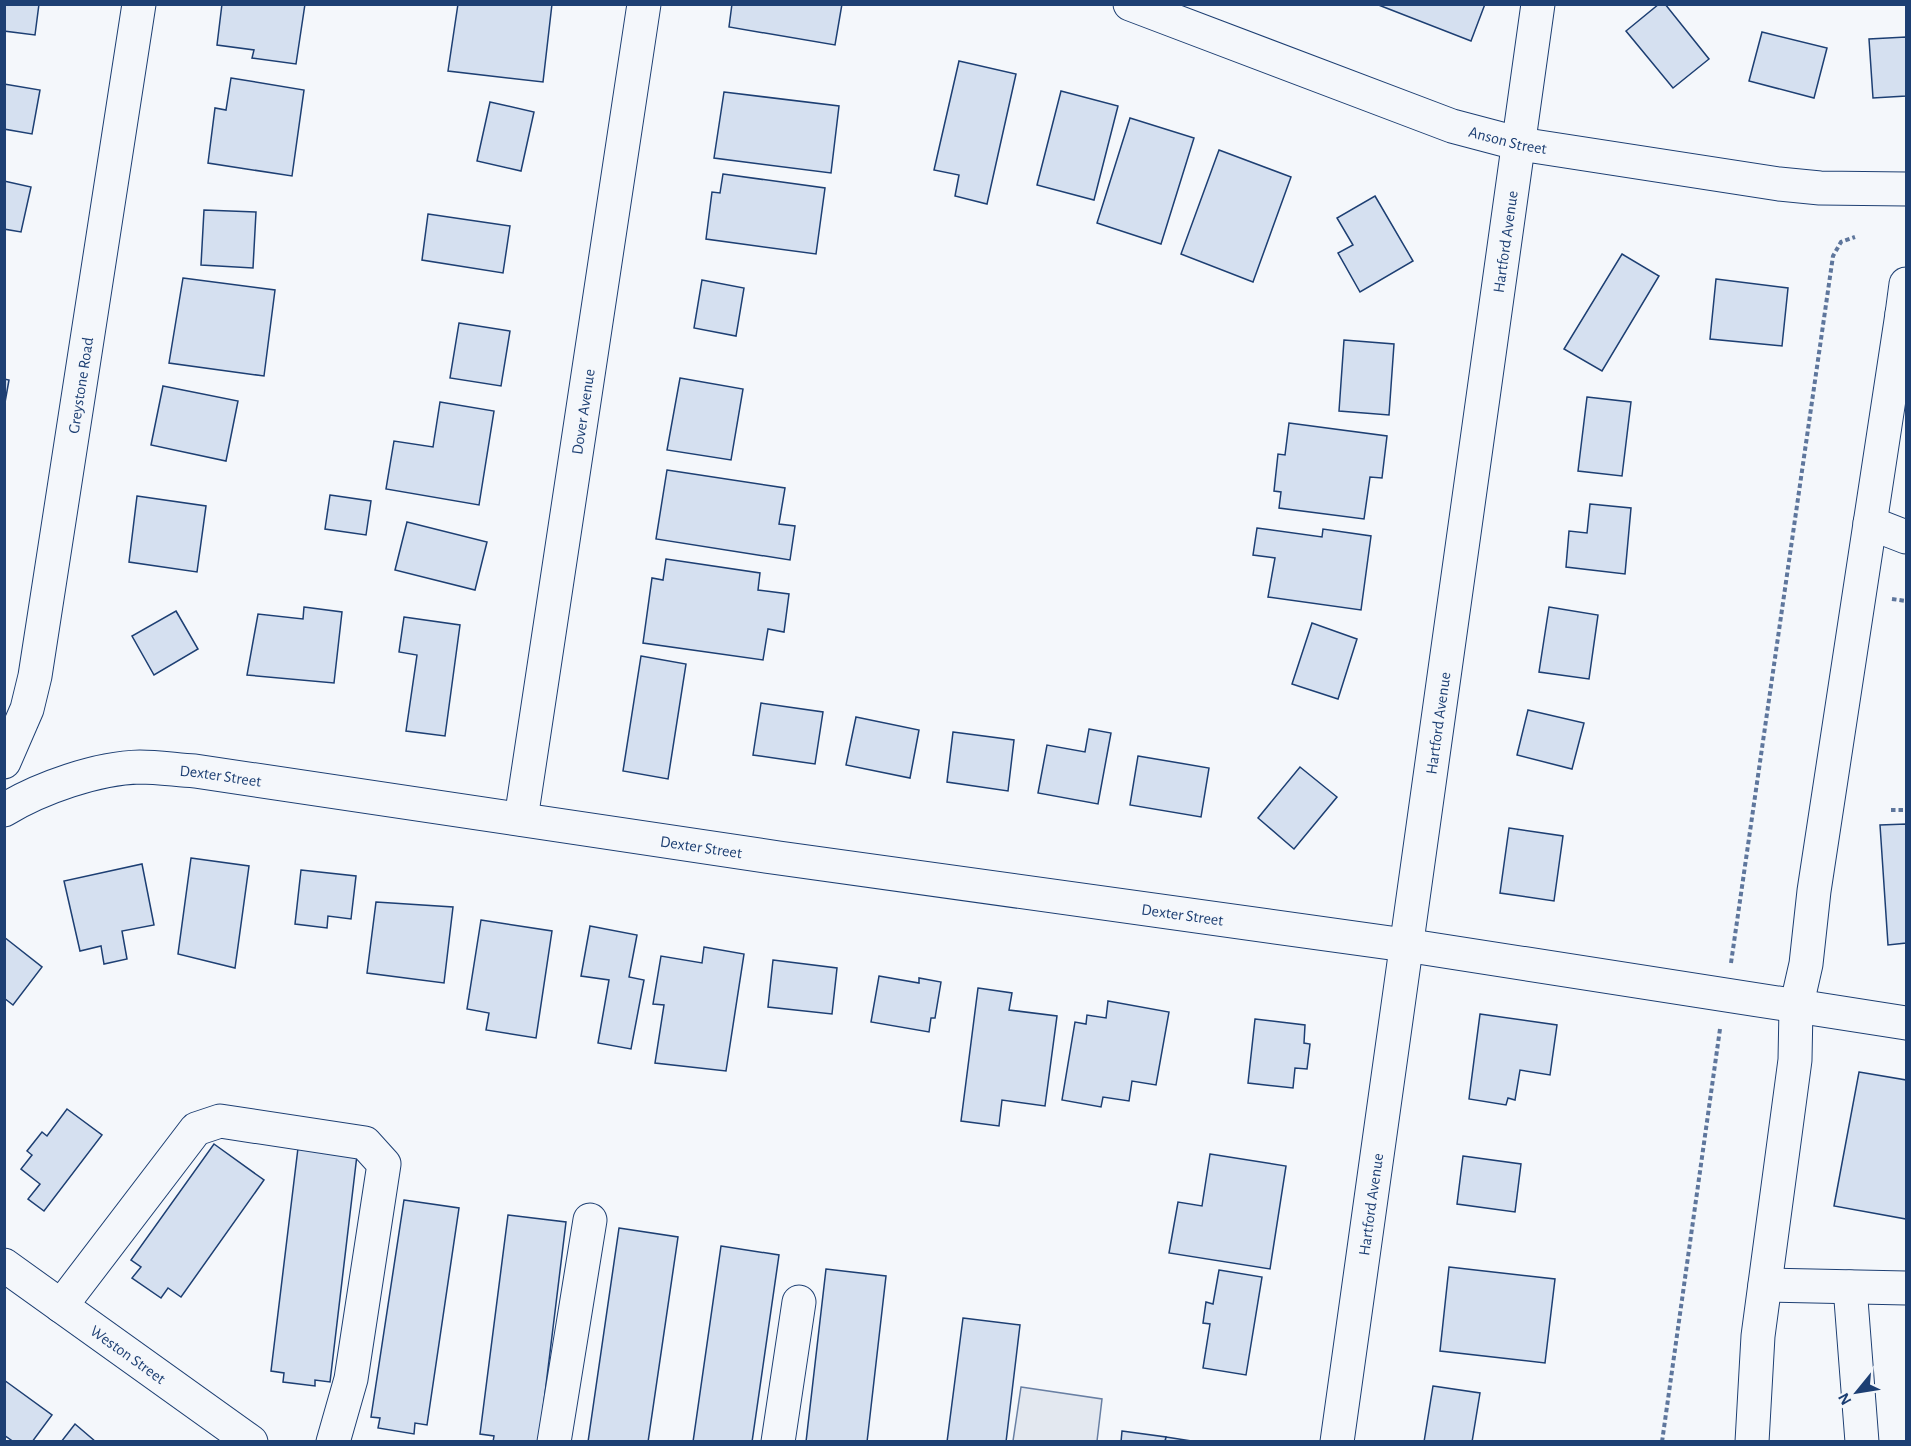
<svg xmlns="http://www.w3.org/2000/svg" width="1911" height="1446" font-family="'Alegreya Sans',sans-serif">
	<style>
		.parking { fill: #e3e8f0; stroke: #687fa3; stroke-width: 1.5 }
		.building { fill: #d5e0f0; stroke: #1d3f73; stroke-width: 1.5 }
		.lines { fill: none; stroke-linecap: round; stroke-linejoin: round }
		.minor-casing { stroke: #1d3f73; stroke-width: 35 }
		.path { stroke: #5e769c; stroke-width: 4; stroke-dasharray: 4.5 3; stroke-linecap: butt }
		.minor { stroke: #f4f7fb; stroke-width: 33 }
		.labels { text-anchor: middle; stroke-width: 4.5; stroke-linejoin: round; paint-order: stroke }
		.street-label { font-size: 16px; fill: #1d3f73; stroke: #f4f7fb }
	</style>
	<rect width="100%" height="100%" fill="#f4f7fb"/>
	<path class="parking" d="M 1021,1387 L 1102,1399 L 1097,1441 L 1013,1441 Z"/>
	<g class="building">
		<path d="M 4,4 L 39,4 L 35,35 L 4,31 Z"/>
		<path d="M 222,4 L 305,4 L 296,64 L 252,58 L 254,50 L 217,45 Z"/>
		<path d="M 458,4 L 552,4 L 543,82 L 448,71 Z"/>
		<path d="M 732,4 L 842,4 L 835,45 L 729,27 Z"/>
		<path d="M 1376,4 L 1485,4 L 1471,41 Z"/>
		<path d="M 1659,4 L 1665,4 L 1709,59 L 1673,88 L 1626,31 Z"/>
		<path d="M 1762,32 L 1827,48 L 1814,98 L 1749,81 Z"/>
		<path d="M 1906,37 L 1906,96 L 1873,98 L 1869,39 Z"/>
		<path d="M 959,61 L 1016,74 L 987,204 L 955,196 L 959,175 L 934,170 Z"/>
		<path d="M 231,78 L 304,90 L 292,176 L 208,163 L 215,108 L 226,110 Z"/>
		<path d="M 4,84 L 40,90 L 32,134 L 4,129 Z"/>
		<path d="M 1061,91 L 1118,106 L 1094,200 L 1037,185 Z"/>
		<path d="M 724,92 L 839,106 L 831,173 L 714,158 Z"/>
		<path d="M 490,102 L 534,112 L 521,171 L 477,161 Z"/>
		<path d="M 1130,118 L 1194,138 L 1161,244 L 1097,223 Z"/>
		<path d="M 1219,150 L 1291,177 L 1253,282 L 1181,254 Z"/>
		<path d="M 723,174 L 825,188 L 816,254 L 706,239 L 712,192 L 720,193 Z"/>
		<path d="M 4,181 L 31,187 L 21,232 L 4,229 Z"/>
		<path d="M 1375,196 L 1413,261 L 1360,292 L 1338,253 L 1353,245 L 1337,218 Z"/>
		<path d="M 204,210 L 256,212 L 253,268 L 201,265 Z"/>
		<path d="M 428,214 L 510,226 L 503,273 L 422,260 Z"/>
		<path d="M 1622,254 L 1659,276 L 1602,371 L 1564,349 Z"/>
		<path d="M 183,278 L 275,290 L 264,376 L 169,363 Z"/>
		<path d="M 1716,279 L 1788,288 L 1782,346 L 1710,339 Z"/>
		<path d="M 702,280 L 744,288 L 736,336 L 694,328 Z"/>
		<path d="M 459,323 L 510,331 L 501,386 L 450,378 Z"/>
		<path d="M 1344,340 L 1394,344 L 1389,415 L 1339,411 Z"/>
		<path d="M 680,378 L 743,389 L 731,460 L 667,450 Z"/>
		<path d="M 4,379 L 9,380 L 4,408 Z"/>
		<path d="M 163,386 L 238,401 L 226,461 L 151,445 Z"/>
		<path d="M 1587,397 L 1631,402 L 1622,476 L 1578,471 Z"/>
		<path d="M 440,402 L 494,411 L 479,505 L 386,489 L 394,441 L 433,447 Z"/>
		<path d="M 1289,423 L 1387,436 L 1382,478 L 1370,477 L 1364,519 L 1279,508 L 1281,492 L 1274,491 L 1278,454 L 1285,455 Z"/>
		<path d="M 667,470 L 785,488 L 779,524 L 795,526 L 790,560 L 656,539 Z"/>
		<path d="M 330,495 L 371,501 L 366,535 L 325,529 Z"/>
		<path d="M 137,496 L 206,506 L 197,572 L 129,562 Z"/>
		<path d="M 1590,504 L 1631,508 L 1625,574 L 1566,567 L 1569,531 L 1587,533 Z"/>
		<path d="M 407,522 L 487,542 L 475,590 L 395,570 Z"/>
		<path d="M 1257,528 L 1322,537 L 1323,529 L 1371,536 L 1361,610 L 1268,597 L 1275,558 L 1253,555 Z"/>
		<path d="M 666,559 L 760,573 L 758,590 L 789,594 L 784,632 L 768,629 L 763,660 L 643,643 L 652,578 L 663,580 Z"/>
		<path d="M 304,607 L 342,612 L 334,683 L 247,675 L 258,614 L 303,619 Z"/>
		<path d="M 1549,607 L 1598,615 L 1589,679 L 1539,672 Z"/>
		<path d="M 176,611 L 198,649 L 154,675 L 132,636 Z"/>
		<path d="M 404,617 L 460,625 L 445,736 L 406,731 L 417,655 L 399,652 Z"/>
		<path d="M 1312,623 L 1357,639 L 1338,699 L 1292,684 Z"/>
		<path d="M 641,656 L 686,664 L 668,779 L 623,771 Z"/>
		<path d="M 761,703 L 823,712 L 815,764 L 753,755 Z"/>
		<path d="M 1528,710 L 1584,723 L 1572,769 L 1517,755 Z"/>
		<path d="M 856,717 L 919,730 L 910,778 L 846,765 Z"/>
		<path d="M 1089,729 L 1111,733 L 1098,804 L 1038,793 L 1047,745 L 1085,752 Z"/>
		<path d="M 953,732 L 1014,740 L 1008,791 L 947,782 Z"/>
		<path d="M 1138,756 L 1209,768 L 1201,817 L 1130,805 Z"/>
		<path d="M 1300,767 L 1337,797 L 1294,849 L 1258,818 Z"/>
		<path d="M 1906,824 L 1906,943 L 1888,945 L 1880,825 Z"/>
		<path d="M 1509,828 L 1563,836 L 1554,901 L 1500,893 Z"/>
		<path d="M 191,858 L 249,866 L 235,968 L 178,954 Z"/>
		<path d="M 142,864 L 154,925 L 122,931 L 127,959 L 104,964 L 101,946 L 80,951 L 64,881 Z"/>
		<path d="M 301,870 L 356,876 L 351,919 L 328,916 L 327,928 L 295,924 Z"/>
		<path d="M 376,902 L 453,907 L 444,983 L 367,973 Z"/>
		<path d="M 481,920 L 552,931 L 536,1038 L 486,1030 L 489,1013 L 467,1009 Z"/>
		<path d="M 590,926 L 637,935 L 629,977 L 644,980 L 631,1049 L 598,1043 L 609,980 L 581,976 Z"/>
		<path d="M 4,937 L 42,967 L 13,1005 L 4,998 Z"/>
		<path d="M 704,947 L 744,954 L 726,1071 L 655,1063 L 664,1005 L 653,1004 L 661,956 L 702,963 Z"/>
		<path d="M 773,960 L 837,968 L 832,1014 L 768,1007 Z"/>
		<path d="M 879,976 L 919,983 L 919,978 L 941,982 L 935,1018 L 931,1018 L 929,1032 L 871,1022 Z"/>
		<path d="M 978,988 L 1012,993 L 1009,1010 L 1057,1016 L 1045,1106 L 1002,1100 L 999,1126 L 961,1121 Z"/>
		<path d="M 1108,1001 L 1169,1012 L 1156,1085 L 1132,1081 L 1129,1101 L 1103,1097 L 1101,1107 L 1062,1100 L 1075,1022 L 1086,1024 L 1087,1015 L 1106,1018 Z"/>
		<path d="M 1480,1014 L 1557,1025 L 1550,1075 L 1520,1070 L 1515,1100 L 1508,1098 L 1506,1105 L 1469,1099 Z"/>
		<path d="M 1255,1019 L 1305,1025 L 1304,1043 L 1310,1044 L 1307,1069 L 1295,1068 L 1293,1088 L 1248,1083 Z"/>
		<path d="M 1859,1072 L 1906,1080 L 1906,1219 L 1834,1206 Z"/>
		<path d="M 67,1109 L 102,1135 L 44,1211 L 28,1199 L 40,1184 L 21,1169 L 32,1155 L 27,1151 L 42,1132 L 47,1136 Z"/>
		<path d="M 214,1144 L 264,1180 L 181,1297 L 168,1288 L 161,1298 L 132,1278 L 141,1267 L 131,1260 Z"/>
		<path d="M 298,1148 L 357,1155 L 330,1382 L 315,1380 L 315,1386 L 283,1382 L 284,1373 L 271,1371 Z"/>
		<path d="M 1210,1154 L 1286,1166 L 1270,1269 L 1169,1253 L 1178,1202 L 1202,1206 Z"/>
		<path d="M 1463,1156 L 1521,1164 L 1515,1212 L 1457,1204 Z"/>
		<path d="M 404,1200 L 459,1208 L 427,1425 L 415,1423 L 414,1434 L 378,1428 L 380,1418 L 371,1417 Z"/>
		<path d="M 508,1215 L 566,1222 L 539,1442 L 493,1442 L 494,1436 L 480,1434 Z"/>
		<path d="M 619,1228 L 678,1237 L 648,1442 L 588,1442 Z"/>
		<path d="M 721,1246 L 779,1255 L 752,1442 L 693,1442 Z"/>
		<path d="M 1449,1267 L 1555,1279 L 1545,1363 L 1440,1351 Z"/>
		<path d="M 826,1269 L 886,1276 L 867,1442 L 806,1442 Z"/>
		<path d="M 1219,1270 L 1262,1277 L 1246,1375 L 1203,1368 L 1210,1324 L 1203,1323 L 1206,1302 L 1213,1304 Z"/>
		<path d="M 963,1318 L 1020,1325 L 1006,1442 L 947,1442 Z"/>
		<path d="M 4,1380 L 52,1415 L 32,1442 L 14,1442 L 4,1435 Z"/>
		<path d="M 1433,1386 L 1480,1393 L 1472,1442 L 1424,1442 Z"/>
		<path d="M 75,1424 L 96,1442 L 61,1442 Z"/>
		<path d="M 1122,1431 L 1166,1437 L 1165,1442 L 1121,1442 Z"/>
		<path d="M 1166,1437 L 1198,1442 L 1165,1442 Z"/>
	</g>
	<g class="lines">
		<defs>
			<g id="minor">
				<path id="s1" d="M 1130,4 L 1452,126 L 1520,144 L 1779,184 L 1820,188 L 1906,189"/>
				<path d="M 1902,314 L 1906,284"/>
				<path d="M 1870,523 L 1906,537"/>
				<path id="s2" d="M 4,762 L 27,709 L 35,676 L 139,4"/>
				<path id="s3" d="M 4,810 C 40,788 97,768 140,767 C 158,767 177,770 195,771 L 779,858 L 1405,945 L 1906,1023"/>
				<path id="s4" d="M 521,819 L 644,4"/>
				<path id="s5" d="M 4,1265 L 251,1442"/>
				<path d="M 1765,1285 L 1906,1288"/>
				<path d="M 1850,1287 L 1862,1442"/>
				<path d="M 61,1306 L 196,1129 L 220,1121 L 365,1143 L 384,1164 L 351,1379 L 333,1442"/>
				<path d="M 554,1442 L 590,1220"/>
				<path d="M 778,1442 L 799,1302"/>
				<path id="s6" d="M 1337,1442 L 1538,4"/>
				<path d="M 1752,1442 L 1758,1336 L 1795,1060 L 1796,1008 L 1806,964 L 1814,891 L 1902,314 L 1906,314"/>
			</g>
		</defs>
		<use href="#minor" class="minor-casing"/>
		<g class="path">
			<path d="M 1892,599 L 1906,601"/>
			<path d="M 1891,810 L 1906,810"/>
			<path d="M 1731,963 L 1833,256 L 1841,242 L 1855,237"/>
			<path d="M 1662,1442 L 1720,1029"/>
		</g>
		<use href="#minor" class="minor"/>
	</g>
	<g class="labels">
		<g class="street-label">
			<text dy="6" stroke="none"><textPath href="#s1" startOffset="402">Anson Street</textPath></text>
			<text dy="6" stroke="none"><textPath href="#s6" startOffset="1212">Hartford Avenue</textPath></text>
			<text dy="6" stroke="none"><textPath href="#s2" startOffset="386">Greystone Road</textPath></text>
			<text dy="6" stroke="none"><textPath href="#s4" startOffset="412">Dover Avenue</textPath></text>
			<text dy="6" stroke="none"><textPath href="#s6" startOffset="726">Hartford Avenue</textPath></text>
			<text dy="6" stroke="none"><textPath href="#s3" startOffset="225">Dexter Street</textPath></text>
			<text dy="6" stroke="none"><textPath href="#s3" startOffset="711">Dexter Street</textPath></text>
			<text dy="6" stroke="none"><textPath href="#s3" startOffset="1197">Dexter Street</textPath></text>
			<text dy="6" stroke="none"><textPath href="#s6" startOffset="240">Hartford Avenue</textPath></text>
			<text dy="6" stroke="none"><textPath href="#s5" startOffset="153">Weston Street</textPath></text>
		</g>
	</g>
	<rect width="1911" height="1446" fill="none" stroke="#1d3f73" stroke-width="12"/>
	<g transform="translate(1857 1392) rotate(240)" stroke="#f4f7fb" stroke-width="4.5" paint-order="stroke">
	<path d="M0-4.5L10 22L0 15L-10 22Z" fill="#1d3f73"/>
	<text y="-9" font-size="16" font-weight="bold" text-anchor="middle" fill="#1d3f73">N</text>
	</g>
</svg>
